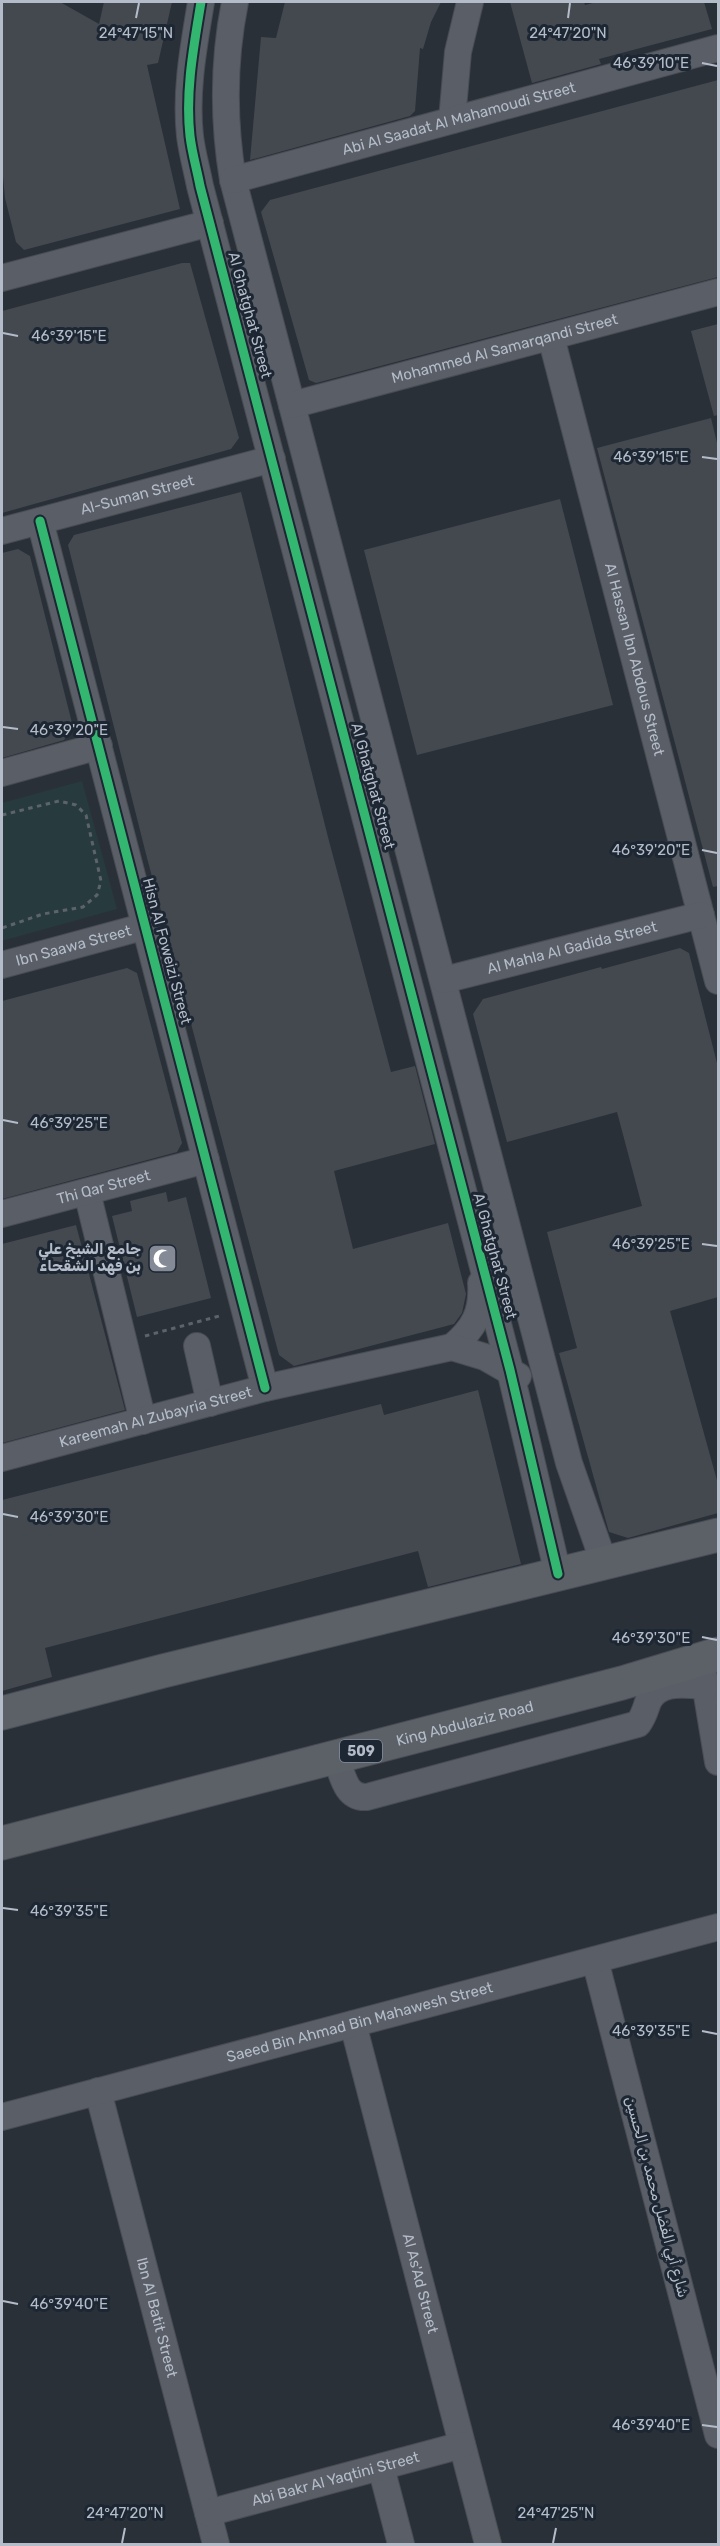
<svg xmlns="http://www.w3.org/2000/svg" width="720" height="2546" font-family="Rubik,'Noto Sans Arabic',sans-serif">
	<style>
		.green { fill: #273a3e }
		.building { fill: #444950 }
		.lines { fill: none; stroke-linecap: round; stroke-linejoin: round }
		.minor-casing { stroke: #484c53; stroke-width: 28 }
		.major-casing { stroke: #484c55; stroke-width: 35 }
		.path { stroke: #5d636a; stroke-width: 3; stroke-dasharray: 4.5 4.5; stroke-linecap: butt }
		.minor { stroke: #5a5e66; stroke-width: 26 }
		.major { stroke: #5c6168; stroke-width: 33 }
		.cycleway-casing { stroke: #1d2633; stroke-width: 13 }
		.cycleway { stroke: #33b770; stroke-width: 9 }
		.ticks { fill: none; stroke: #b4bcc9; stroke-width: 2 }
		.labels { text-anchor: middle; stroke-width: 6; stroke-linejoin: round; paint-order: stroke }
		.shield { fill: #1d2633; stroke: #878f9c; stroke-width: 1.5 }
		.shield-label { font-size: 14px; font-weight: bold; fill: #b4bcc9 }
		.street-label { font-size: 15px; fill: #b4bcc9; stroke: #1d2633 }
		.poi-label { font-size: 15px; font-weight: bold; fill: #b4bcc9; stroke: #1d2633; text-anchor: end }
		.ticks-label { font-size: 15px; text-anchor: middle; fill: #b4bcc9; stroke: #1d2633; stroke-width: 6; stroke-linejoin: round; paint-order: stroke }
	</style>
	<rect width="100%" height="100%" fill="#2a3038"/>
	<path class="green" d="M 82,781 L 117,909 L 2,941 L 2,803 Z"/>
	<g class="building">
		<path d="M 2,2 L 60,2 L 99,24 L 104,2 L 172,2 L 158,63 L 147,65 L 180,209 L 24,250 L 16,242 L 5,198 L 2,166 Z"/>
		<path d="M 285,2 L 441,2 L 431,22 L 423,49 L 420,48 L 415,111 L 410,116 L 250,160 L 261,37 L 276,38 Z"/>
		<path d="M 510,2 L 584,2 L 585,5 L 597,2 L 704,2 L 712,29 L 599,59 L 601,64 L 532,83 Z"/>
		<path d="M 718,80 L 718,277 L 316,383 L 309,380 L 261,212 L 270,200 Z"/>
		<path d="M 182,263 L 190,263 L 239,438 L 231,449 L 2,513 L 2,311 Z"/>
		<path d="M 718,324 L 718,415 L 714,416 L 691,331 Z"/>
		<path d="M 711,418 L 718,447 L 718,886 L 713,887 L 597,448 Z"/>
		<path d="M 241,492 L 329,841 L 391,1072 L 415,1066 L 435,1144 L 334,1171 L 353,1249 L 448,1223 L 466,1294 L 462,1313 L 454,1324 L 294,1366 L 279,1355 L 146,854 L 68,545 L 74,535 Z"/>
		<path d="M 560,499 L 613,705 L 417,755 L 364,550 Z"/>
		<path d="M 18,549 L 30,556 L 73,727 L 64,740 L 2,758 L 2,553 Z"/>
		<path d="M 680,948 L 689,953 L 718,1067 L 718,1297 L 670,1311 L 718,1484 L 718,1513 L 628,1538 L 609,1532 L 559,1353 L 577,1348 L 547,1232 L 642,1206 L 617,1112 L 507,1142 L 473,1014 L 483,999 L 601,967 L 602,969 Z"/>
		<path d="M 127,968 L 137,973 L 182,1143 L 177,1152 L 2,1199 L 2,1001 Z"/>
		<path d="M 166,1192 L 168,1202 L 186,1197 L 211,1298 L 137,1317 L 112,1216 L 132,1211 L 130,1201 Z"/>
		<path d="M 76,1225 L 125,1410 L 2,1443 L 2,1244 Z"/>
		<path d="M 478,1390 L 521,1564 L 428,1587 L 418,1551 L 45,1648 L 52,1677 L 2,1691 L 2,1500 L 381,1404 L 384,1415 Z"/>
	</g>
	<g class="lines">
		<defs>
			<g id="minor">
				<path d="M 201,2 C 194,45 185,91 190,136 C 192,153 197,170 200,186 L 510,1370 L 558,1574"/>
				<path d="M 235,2 C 223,62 223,120 233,180 L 569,1463 L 604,1563"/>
				<path d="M 452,120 L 458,52 L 470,2"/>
				<path id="s1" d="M 233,180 L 718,48"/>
				<path d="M 2,278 L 210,223"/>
				<path id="s2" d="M 551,337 L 718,981"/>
				<path id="s3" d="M 292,405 L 718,292"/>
				<path d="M 40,521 L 265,1388"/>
				<path id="s4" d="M 2,531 L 272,459"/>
				<path d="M 2,773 L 99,746"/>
				<path id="s5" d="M 2,965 L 146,926"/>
				<path id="s6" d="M 444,980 L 701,915"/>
				<path d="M 87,1192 L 143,1421"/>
				<path id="s7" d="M 2,1214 L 206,1160"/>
				<path d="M 197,1346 L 210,1403"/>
				<path d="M 452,1347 C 474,1329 483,1312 481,1283"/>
				<path id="s8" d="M 2,1458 L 265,1388 L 452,1347 L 485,1357 L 518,1376"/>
				<path d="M 703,1671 L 718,1762"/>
				<path d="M 336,1757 C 342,1773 345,1799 367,1797 L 638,1724 C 644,1716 645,1710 648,1702 C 658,1679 687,1685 706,1686"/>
				<path d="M 595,1960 L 718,2435"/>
				<path id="s9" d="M 353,2024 L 488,2544"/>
				<path id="s10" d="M 98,2091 L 216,2544"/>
				<path id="s11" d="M 2,2117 L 718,1927"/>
				<path d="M 381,2467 L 401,2544"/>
				<path id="s12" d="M 208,2513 L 462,2445"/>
			</g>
			<g id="major">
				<path d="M 2,1713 L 163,1671 L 718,1535"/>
				<path id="s13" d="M 2,1843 L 622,1683 L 718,1654"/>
			</g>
		</defs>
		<use href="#minor" class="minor-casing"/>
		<use href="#major" class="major-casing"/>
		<g class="path">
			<path d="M 2,815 L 59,801 L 76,805 L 86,815 L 101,881 L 97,895 L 83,907 L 43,914 L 2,928"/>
			<path d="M 145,1336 L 223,1315"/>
		</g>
		<use href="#minor" class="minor"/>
		<use href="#major" class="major"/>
		<defs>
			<g id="cycleway">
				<path d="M 201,2 C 194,45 185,91 190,136 C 192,153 197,170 200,186 L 510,1370 L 558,1574"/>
				<path d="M 40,521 L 265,1388"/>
			</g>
		</defs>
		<use href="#cycleway" class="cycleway-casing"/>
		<use href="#cycleway" class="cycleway"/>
	</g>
	<path class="ticks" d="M 136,18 L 139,3M 568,18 L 570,3M 702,63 L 717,66M 3,333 L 18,336M 702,457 L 717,459M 3,727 L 18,729M 702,850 L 717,853M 3,1120 L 18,1123M 702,1244 L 717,1246M 3,1514 L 18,1517M 702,1637 L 717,1640M 3,1908 L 18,1910M 702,2031 L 717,2034M 3,2301 L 18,2304M 702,2425 L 717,2427M 122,2543 L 125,2528M 553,2543 L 556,2528"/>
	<defs>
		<symbol id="mosque-square" viewBox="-11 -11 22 22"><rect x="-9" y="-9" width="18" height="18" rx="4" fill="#848b96" stroke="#1d2633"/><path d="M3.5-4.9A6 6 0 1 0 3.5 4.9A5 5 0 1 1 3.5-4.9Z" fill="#fff"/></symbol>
	</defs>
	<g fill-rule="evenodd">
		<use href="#mosque-square" x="146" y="1242" width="33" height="33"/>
	</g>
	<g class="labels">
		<rect class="shield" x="340" y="1740" width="42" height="22" rx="4.5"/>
		<g class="shield-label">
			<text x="361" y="1756">509</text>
		</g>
		<g class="street-label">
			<text dy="5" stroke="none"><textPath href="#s1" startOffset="234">Abi Al Saadat Al Mahamoudi Street</textPath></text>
			<text transform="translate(250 315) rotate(75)" y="5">Al Ghatghat Street</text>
			<text dy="5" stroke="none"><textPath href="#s3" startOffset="220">Mohammed Al Samarqandi Street</textPath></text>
			<text dy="5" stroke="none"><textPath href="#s4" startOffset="140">Al-Suman Street</textPath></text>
			<text dy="5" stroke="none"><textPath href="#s2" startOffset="333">Al Hassan Ibn Abdous Street</textPath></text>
			<text transform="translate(373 786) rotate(75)" y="5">Al Ghatghat Street</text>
			<text dy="5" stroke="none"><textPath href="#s5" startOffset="74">Ibn Saawa Street</textPath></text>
			<text dy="5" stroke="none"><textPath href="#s6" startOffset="132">Al Mahla Al Gadida Street</textPath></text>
			<text transform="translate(167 951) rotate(75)" y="5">Hisn Al Foweizi Street</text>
			<text dy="5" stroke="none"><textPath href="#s7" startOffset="105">Thi Qar Street</textPath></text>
			<text transform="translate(495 1256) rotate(75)" y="5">Al Ghatghat Street</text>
			<text dy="5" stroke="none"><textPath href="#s8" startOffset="159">Kareemah Al Zubayria Street</textPath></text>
			<text dy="5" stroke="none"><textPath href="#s13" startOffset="478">King Abdulaziz Road</textPath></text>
			<text dy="5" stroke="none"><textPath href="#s11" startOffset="370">Saeed Bin Ahmad Bin Mahawesh Street</textPath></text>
			<text transform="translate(657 2197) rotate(75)" y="5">شارع أبي الفضل محمد بن الحسين</text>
			<text dy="5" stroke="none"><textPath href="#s9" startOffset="268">Al As'Ad Street</textPath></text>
			<text dy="5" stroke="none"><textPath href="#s10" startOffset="234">Ibn Al Batit Street</textPath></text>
			<text dy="5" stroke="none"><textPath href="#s12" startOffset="132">Abi Bakr Al Yaqtini Street</textPath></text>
		</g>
		<g class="poi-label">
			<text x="141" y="1254">جامع الشيخ علي<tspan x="141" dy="17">بن فهد الشقحاء</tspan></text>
		</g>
	</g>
	<g class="ticks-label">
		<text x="568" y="38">24°47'20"N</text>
		<text x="136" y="38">24°47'15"N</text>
		<text x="651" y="68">46°39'10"E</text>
		<text x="69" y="341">46°39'15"E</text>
		<text x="651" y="462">46°39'15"E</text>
		<text x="69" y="735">46°39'20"E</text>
		<text x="651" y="855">46°39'20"E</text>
		<text x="69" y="1128">46°39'25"E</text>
		<text x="651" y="1249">46°39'25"E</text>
		<text x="69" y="1522">46°39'30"E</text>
		<text x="651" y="1643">46°39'30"E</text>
		<text x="69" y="1916">46°39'35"E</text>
		<text x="651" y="2036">46°39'35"E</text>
		<text x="69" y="2309">46°39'40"E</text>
		<text x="651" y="2430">46°39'40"E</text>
		<text x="125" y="2518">24°47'20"N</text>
		<text x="556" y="2518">24°47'25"N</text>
	</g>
	<rect width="720" height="2546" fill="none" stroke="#b4bcc9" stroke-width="6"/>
</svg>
